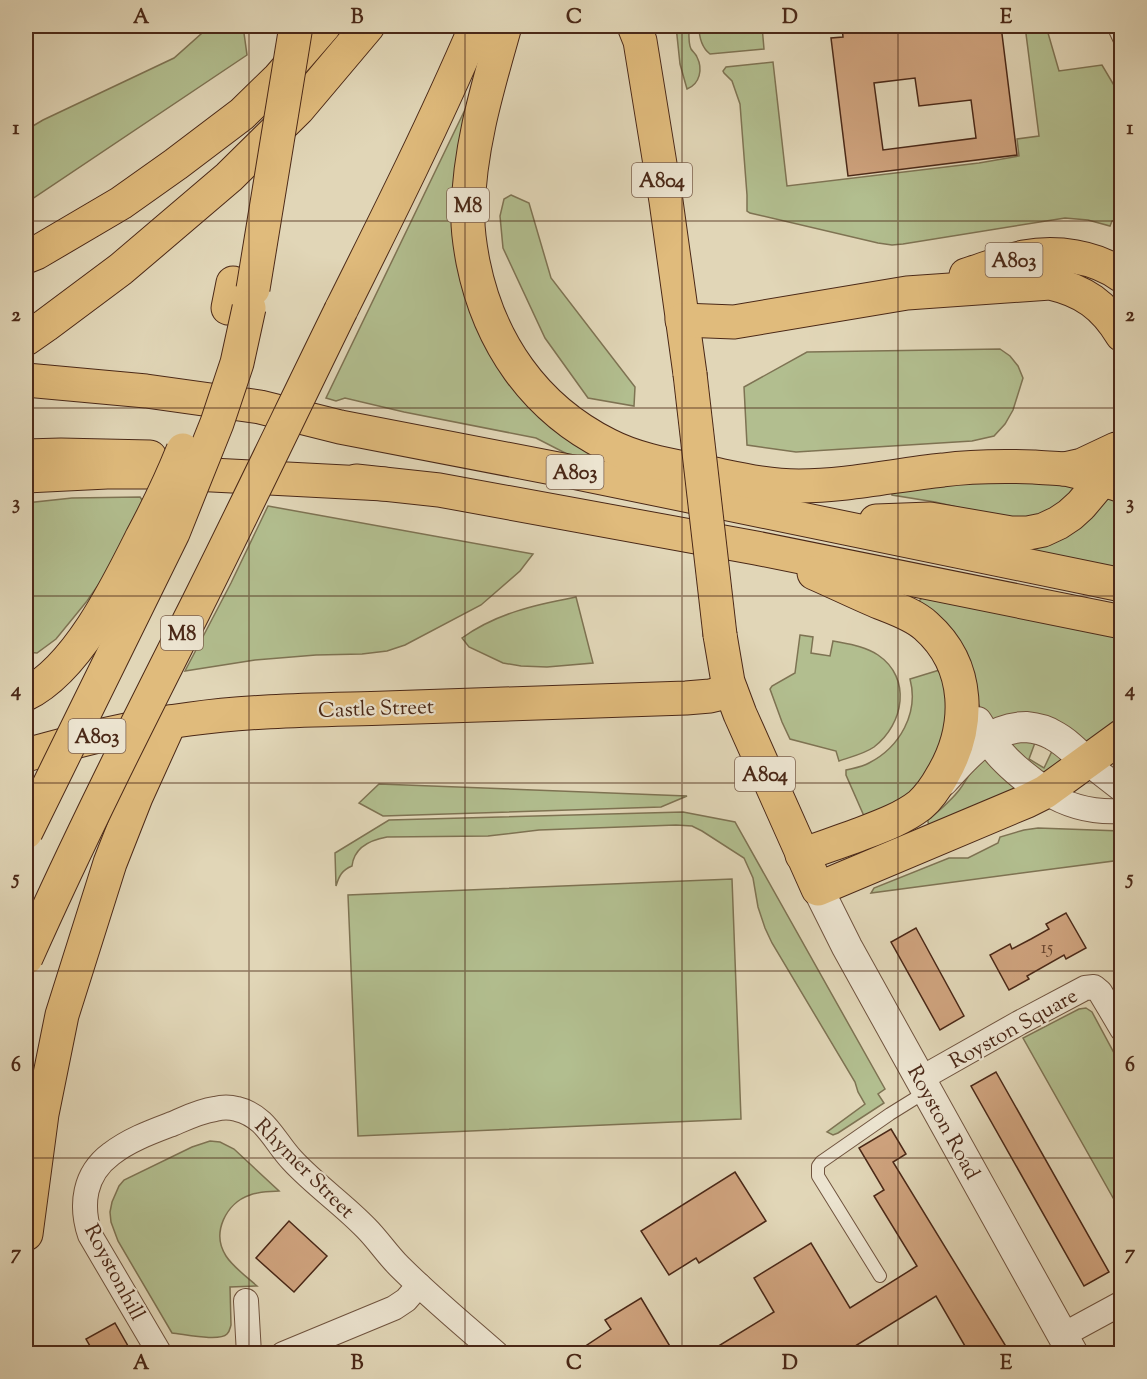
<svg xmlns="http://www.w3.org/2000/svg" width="1147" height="1379" font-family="'Sorts Mill Goudy',serif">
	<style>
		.green { fill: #b2be8f; stroke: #7e7353; stroke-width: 1.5 }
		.building { fill: #cfa37e; stroke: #4a2817; stroke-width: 1.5; fill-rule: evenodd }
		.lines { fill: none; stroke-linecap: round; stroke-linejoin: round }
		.service-casing { stroke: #70543f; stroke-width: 14 }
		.minor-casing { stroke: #70543f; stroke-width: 26 }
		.tertiary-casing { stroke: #70543f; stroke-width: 32 }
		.primary-casing { stroke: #4a2817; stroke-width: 35 }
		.motorway-casing { stroke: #4a2817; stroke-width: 35 }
		.service { stroke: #ece4d0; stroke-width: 12 }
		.minor { stroke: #ece4d0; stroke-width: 24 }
		.tertiary { stroke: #ece4d0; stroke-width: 30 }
		.primary { stroke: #e0bb7c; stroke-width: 33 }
		.motorway { stroke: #e0bb7c; stroke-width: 33 }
		.primary-bridge-casing { stroke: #4a2817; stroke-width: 35; stroke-linecap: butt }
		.motorway-bridge-casing { stroke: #4a2817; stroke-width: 35; stroke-linecap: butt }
		.primary-bridge { stroke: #e0bb7c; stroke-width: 33 }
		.motorway-bridge { stroke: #e0bb7c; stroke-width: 33 }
		.grid { fill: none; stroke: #4a2817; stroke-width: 1.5; stroke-opacity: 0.55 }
		.labels { text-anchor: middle; stroke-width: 4.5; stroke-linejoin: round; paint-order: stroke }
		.number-label { font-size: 18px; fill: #6b4731 }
		.shield { fill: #ece4d0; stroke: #7b604e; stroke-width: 1.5 }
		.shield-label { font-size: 20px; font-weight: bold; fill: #4a2817 }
		.street-label { font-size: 21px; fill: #4a2817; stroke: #ece4d0 }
		.neatline { fill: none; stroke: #4a2817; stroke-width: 2 }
		.grid-label { font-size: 20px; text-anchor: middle; font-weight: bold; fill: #4a2817 }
	</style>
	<rect width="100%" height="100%" fill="#e1d6b7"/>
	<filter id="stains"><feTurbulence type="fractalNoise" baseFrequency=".00333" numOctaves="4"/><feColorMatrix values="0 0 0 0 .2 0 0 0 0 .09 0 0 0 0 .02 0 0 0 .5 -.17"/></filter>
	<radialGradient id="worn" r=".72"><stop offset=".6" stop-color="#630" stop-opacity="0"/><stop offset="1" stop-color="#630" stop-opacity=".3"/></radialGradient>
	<g class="green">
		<path d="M 210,26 L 243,26 L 247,55 L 26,203 L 26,130 L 43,120 L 174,58 Z"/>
		<path d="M 676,26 L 689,26 C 689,32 688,43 691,49 C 693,52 696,54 697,57 C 703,69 700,84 687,89 L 680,64 Z"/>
		<path d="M 699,26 L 762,26 L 764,49 L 710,54 C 701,47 699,37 699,26 Z"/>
		<path d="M 1025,26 L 1046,26 L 1059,71 L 1102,65 L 1121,97 L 1121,221 L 1118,219 L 1112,221 L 1110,226 L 1088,220 L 1065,218 L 903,244 L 892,245 L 878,243 L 750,213 L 747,211 L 747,195 L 740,104 L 732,81 L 724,73 L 723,71 L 726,67 L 773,62 L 787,186 L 979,163 L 1019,156 L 1017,139 L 1039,136 Z"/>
		<path d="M 473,93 L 470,293 L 613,466 L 571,456 L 536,438 L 404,412 L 345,398 L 336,401 L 326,398 Z"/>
		<path d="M 511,195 L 529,203 L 551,278 L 635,387 L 634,406 L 588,398 L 545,338 L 503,248 L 500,216 L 504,199 Z"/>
		<path d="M 1000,349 L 1010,356 L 1018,366 L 1023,378 L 1013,410 L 1005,424 L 994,436 L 972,441 L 796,452 L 747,445 L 744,387 L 807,352 Z"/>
		<path d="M 1080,481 L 1072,492 L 1049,512 L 1023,519 L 987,514 L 935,502 L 892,495 L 891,483 Z"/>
		<path d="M 1106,489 L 1121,494 L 1121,572 L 1021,548 Z"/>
		<path d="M 140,497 L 145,504 L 106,574 L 87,601 L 56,639 L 37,653 L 26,652 L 26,503 L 72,498 Z"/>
		<path d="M 268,506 L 533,554 L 520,571 L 481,605 L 405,645 L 387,651 L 362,654 L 316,655 L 255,660 L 185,671 L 231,583 Z"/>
		<path d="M 576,597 L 593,663 L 547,667 L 521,666 L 503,663 L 469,647 L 462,638 C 497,613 535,605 576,597 Z"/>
		<path d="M 922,598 L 1121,637 L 1121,720 L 1087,746 L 988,724 L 976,699 L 919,603 L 919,601 Z"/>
		<path d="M 800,635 L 813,637 L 811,653 L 830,656 L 833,641 C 848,644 865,646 878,655 C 912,678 904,724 874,747 C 864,754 850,757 839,761 L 836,751 L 790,739 L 782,722 L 770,689 L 772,686 L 795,673 Z"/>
		<path d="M 946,668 L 955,708 L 922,785 L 895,803 L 864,816 L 846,775 L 846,770 C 854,768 862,767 869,763 C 900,747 919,713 910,679 Z"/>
		<path d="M 1036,740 L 1029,759 L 1044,768 L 1054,747 L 1068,757 L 1042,776 L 1004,743 Z"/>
		<path d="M 985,753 L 1018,788 L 929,826 L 928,822 L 928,820 C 940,810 951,801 960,789 C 969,777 974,764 985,753 Z"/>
		<path d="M 379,784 L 687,796 L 661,807 L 383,816 L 359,803 Z"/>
		<path d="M 683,812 L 735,822 L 885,1089 L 878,1094 L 884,1103 L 838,1133 L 833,1135 L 827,1132 L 865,1104 L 858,1092 L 855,1082 L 772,943 L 765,928 L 758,907 L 753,878 L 744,858 L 702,831 L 692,826 L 676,825 L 539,830 L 488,836 L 387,837 C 370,840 354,848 352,866 C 342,870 339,876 336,886 L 335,853 L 389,820 Z"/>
		<path d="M 1038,828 L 1121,831 L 1121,860 L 871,893 L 874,888 L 949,858 L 968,858 L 998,843 L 1000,837 L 1024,830 Z"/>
		<path d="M 732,879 L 741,1119 L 358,1136 L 348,895 Z"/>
		<path d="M 1086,1008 L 1092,1012 L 1121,1066 L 1121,1212 L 1023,1038 L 1079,1009 Z"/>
		<path d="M 210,1141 L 220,1142 L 234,1149 L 279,1191 C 269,1192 260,1191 250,1195 C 226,1203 211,1233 226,1256 C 233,1267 247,1277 257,1286 L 230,1287 L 231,1325 C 230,1328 230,1331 227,1334 C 219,1342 184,1334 172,1333 L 118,1241 L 111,1222 L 110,1212 L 112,1202 L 119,1186 L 124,1180 L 192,1147 Z"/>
	</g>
	<g class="building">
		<path d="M 842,26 L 893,26 L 894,31 L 938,26 L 1001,26 L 1017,155 L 848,176 L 831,38 L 843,37 ZM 915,78 L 919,106 L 971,100 L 976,138 L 883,150 L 874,83 Z"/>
		<path d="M 1066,913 L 1086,948 L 1066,959 L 1064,955 L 1027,976 L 1029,979 L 1009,990 L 990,955 L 1010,944 L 1012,949 L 1031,939 L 1049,929 L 1046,924 Z"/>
		<path d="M 916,928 L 964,1016 L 940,1030 L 891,942 Z"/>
		<path d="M 996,1072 L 1109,1272 L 1084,1286 L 971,1086 Z"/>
		<path d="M 891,1129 L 906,1154 L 893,1162 L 1010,1353 L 969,1353 L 936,1296 L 844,1353 L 707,1353 L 774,1312 L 754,1278 L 811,1243 L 850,1308 L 917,1266 L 874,1196 L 884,1190 L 859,1148 Z"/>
		<path d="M 735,1172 L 766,1221 L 699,1263 L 696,1258 L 669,1275 L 641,1231 Z"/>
		<path d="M 289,1221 L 327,1256 L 294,1292 L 256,1258 Z"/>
		<path d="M 641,1298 L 674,1353 L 575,1353 L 611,1329 L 605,1320 Z"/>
		<path d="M 115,1323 L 132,1353 L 94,1353 L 86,1339 Z"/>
	</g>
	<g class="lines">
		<defs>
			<g id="service">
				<path d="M 1113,26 L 1120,41"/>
				<path d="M 880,1276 L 818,1176 L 818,1166 L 821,1162 L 890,1114 L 927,1091"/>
			</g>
			<g id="minor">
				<path d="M 1086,762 L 1122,790"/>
				<path d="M 1045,792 C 1069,807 1093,813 1122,811"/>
				<path d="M 920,1079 L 1019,1023 L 1085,988 L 1094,987 L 1100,992 L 1122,1029"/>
				<path d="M 246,1301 L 249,1354"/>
				<path d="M 1063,1335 L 1122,1303"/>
				<path d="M 160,1354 L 90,1235 C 80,1205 84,1174 111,1154 C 129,1140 151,1132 172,1124 C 186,1118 200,1111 215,1109 C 222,1107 230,1107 237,1109 C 266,1116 274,1141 292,1160 C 315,1185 343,1204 366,1228 C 378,1240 387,1254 399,1266 C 430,1297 464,1325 497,1354"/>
				<path d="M 283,1354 L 394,1308 L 406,1300 L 419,1285"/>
			</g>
			<g id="tertiary">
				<path d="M 977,722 C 995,753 1015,771 1045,792"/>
				<path d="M 943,781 C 966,756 989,727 1026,727 C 1036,728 1045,730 1053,735 C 1065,741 1076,752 1086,762"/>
				<path d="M 818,889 L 847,947 L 1073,1354"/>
			</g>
			<g id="primary">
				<path d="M 634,26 L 640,41 L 666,201 L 690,374"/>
				<path d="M 966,275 C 985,269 1004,261 1024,257 C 1056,251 1095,256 1122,276"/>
				<path d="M 682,320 L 734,322 L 907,293 L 1050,283 C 1084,291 1104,305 1122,335"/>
				<path d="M 26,380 L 146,391 L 260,407 L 340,427 L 568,471 L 1122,585"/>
				<path d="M 26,456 L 61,455 L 150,457"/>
				<path d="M 356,481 L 439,490 L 756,548 L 1122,622"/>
				<path d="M 876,521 L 930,519 L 1011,533 L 1028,533 L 1043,530 L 1058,523 L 1070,515 L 1081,505 L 1102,480 L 1114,455"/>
				<path d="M 720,635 L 728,682 L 740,714 L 818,889 L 1027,801 L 1045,792 L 1122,736"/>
				<path d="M 26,755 C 80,740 134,726 190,719 C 255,710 320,710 386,708 C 486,704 586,701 686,698 L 710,696 L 731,691"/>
				<path d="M 802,855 C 821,848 839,842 858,835 C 879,827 902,819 920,805 C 929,797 936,787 942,776 C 971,727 971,666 926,626 C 914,615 896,609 881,603 C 859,594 837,583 814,573"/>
			</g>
			<g id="motorway">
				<path d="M 505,26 C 488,86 469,148 468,212 C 467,229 470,246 473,262 C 489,342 534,408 608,445 C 639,461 675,466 709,473 C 739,479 768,486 799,486 C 847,486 895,475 943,470 C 973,466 1003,466 1034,467 C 1044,468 1054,468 1064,469 C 1083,472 1103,480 1122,486"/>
				<path d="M 26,257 L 36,253 L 121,203 L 176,164 L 242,114 L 279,78 L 324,26"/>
				<path d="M 228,308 L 233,283"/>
				<path d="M 341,310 C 388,216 435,122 476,26"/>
				<path d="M 26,339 L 46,325 L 121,269 L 229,177 L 298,109 L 368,26"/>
				<path d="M 1064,469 L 1082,465 L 1116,449"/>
				<path d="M 26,476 L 107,472 L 153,472 L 384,484"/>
				<path d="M 26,1234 L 42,1114 L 62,1015 L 110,863 L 136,797 L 170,722"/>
			</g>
		</defs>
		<use href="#service" class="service-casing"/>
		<use href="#minor" class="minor-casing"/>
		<use href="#tertiary" class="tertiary-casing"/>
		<use href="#primary" class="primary-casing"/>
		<use href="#motorway" class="motorway-casing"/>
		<use href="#service" class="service"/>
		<use href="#minor" class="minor"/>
		<use href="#tertiary" class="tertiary"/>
		<use href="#primary" class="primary"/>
		<use href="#motorway" class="motorway"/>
		<defs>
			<path id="primary-bridge" d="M 690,374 L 720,635"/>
			<g id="motorway-bridge">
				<path d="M 253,289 L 296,26"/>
				<path d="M 26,694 C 77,669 117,587 142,537 C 157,509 171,480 183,450"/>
				<path d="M 26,832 L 173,533 L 217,423 L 237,363 L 249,308"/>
				<path d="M 26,958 C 78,841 136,726 194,611 C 244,511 292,410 341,310"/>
			</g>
		</defs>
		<use href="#primary-bridge" class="primary-bridge-casing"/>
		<use href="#motorway-bridge" class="motorway-bridge-casing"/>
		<use href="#primary-bridge" class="primary-bridge"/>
		<use href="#motorway-bridge" class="motorway-bridge"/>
	</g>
	<path class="grid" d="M 249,26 L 249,1354M 465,26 L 465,1354M 682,26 L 682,1354M 898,26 L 898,1354M 26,221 L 1122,221M 26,408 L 1122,408M 26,596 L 1122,596M 26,783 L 1122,783M 26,971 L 1122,971M 26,1158 L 1122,1158"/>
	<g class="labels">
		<g class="number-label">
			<text x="1047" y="953">15</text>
		</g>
		<g class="shield">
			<rect x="632" y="163" width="60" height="34" rx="4.5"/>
			<rect x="447" y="188" width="42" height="34" rx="4.5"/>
			<rect x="985.5" y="243" width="57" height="34" rx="4.5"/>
			<rect x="546.5" y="455" width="57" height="34" rx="4.5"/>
			<rect x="161" y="616" width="42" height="34" rx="4.5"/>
			<rect x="68.5" y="719" width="57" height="34" rx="4.5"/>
			<rect x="735" y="757" width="60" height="34" rx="4.5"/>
		</g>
		<g class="shield-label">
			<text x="662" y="187">A804</text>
			<text x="468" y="212">M8</text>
			<text x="1014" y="267">A803</text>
			<text x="575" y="479">A803</text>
			<text x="182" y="640">M8</text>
			<text x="97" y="743">A803</text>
			<text x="765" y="781">A804</text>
		</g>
		<g class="street-label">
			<text transform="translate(376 708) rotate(-2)" y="7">Castle Street</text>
			<text transform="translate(1013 1028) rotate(-29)" y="7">Royston Square</text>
			<text transform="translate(944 1122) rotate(61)" y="7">Royston Road</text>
			<text transform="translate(305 1168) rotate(45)" y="7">Rhymer Street</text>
			<text transform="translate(115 1272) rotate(62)" y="7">Roystonhill</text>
		</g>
	</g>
	<rect width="1147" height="1379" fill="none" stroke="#e1d6b7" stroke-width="66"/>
	<rect x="33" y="33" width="1081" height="1313" class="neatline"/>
	<g class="grid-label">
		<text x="141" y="23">A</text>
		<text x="357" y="23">B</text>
		<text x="574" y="23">C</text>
		<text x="790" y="23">D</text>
		<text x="1006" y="23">E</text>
		<text x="16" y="134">1</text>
		<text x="1130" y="134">1</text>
		<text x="16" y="321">2</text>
		<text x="1130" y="321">2</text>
		<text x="16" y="509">3</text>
		<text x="1130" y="509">3</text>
		<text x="16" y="696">4</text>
		<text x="1130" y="696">4</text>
		<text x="16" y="884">5</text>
		<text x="1130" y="884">5</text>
		<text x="16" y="1071">6</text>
		<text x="1130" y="1071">6</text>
		<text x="16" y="1259">7</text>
		<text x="1130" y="1259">7</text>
		<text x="141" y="1369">A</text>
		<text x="357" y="1369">B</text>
		<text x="574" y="1369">C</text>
		<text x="790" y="1369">D</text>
		<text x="1006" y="1369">E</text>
	</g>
	<rect width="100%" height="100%" filter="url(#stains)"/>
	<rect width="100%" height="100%" fill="url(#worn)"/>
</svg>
